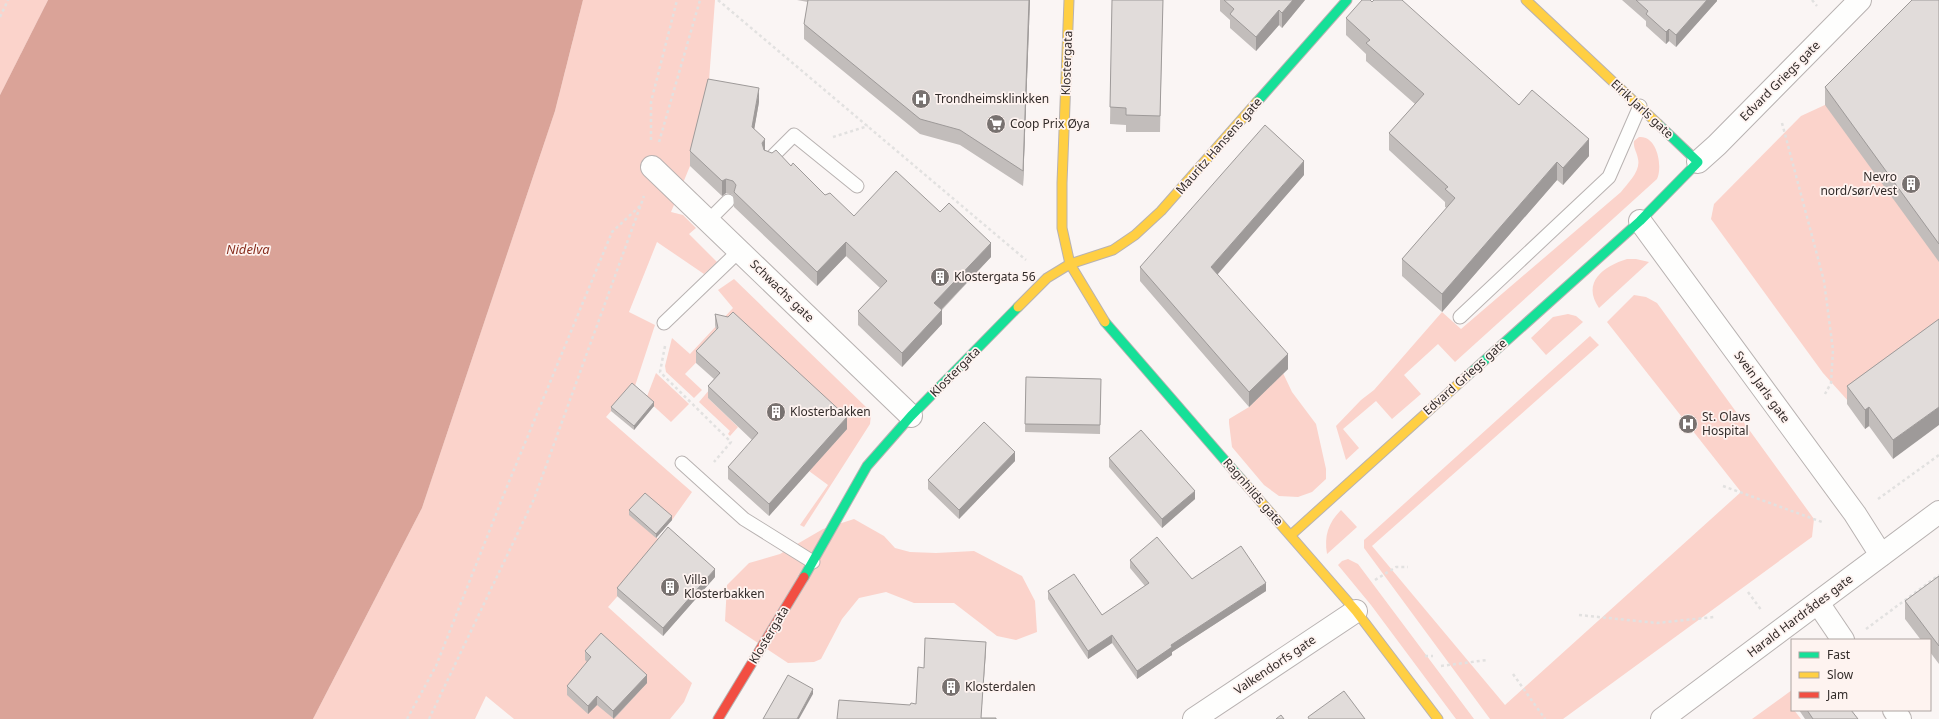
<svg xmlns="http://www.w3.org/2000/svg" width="1939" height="719" font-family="'Noto Sans',sans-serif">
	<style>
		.green { fill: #fbd3cb }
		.water { fill: #daa398 }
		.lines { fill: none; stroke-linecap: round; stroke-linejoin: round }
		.lane-casing { stroke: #b8b2b1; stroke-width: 15 }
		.street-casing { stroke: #b8b2b1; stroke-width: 24 }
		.fast-casing { stroke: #b8b2b1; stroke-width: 11 }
		.slow-casing { stroke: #b8b2b1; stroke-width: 11 }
		.jam-casing { stroke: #b8b2b1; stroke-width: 11 }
		.path { stroke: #e2e1e0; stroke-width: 2.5; stroke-dasharray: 3 3; stroke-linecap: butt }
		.lane { stroke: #fefefd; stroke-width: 13 }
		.street { stroke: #fefefd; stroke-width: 22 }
		.fast { stroke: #16e098; stroke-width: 9 }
		.slow { stroke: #ffcf43; stroke-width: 9 }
		.jam { stroke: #f24e42; stroke-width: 9 }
		.wall { fill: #c2bdbb }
		.shaded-wall { fill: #9e9a99 }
		.building { fill: #e1dcda; stroke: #9e9a99 }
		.labels { text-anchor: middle; stroke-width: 3.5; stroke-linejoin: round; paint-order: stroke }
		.street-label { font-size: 12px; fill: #322b29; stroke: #fef3f0 }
		.poi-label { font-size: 12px; fill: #322b29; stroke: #fef3f0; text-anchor: start }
		.water-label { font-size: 13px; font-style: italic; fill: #892f1f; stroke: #fef3f0 }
	</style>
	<rect width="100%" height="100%" fill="#faf5f4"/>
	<g class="green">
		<path d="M 0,0 L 48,0 L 0,95 Z"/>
		<path d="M 583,0 L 715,0 L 708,94 L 690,166 L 671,212 L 683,215 L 696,228 L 689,234 L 717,262 L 704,274 L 657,242 L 629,312 L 655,325 L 634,389 L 632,387 L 606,417 L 692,492 L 672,520 L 645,497 L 630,515 L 664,544 L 608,607 L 692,683 L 684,702 L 670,719 L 514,719 L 486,696 L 475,719 L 313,719 L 422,508 L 555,111 Z"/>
		<path d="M 1827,104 L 1939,259 L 1939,337 L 1849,402 L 1823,373 L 1711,219 L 1714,204 L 1801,116 Z"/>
		<path d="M 1639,137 C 1657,135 1663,166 1657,179 L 1455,362 L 1438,344 L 1404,375 L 1421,394 L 1392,419 L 1376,401 L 1343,429 L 1359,448 L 1346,460 L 1336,426 L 1361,400 L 1374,390 L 1442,312 L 1461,329 L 1621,192 C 1628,183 1641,171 1638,159 C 1637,152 1633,148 1634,141 Z"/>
		<path d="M 1627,259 L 1636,259 L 1649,262 L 1599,308 C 1581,282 1604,266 1627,259 Z"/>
		<path d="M 734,279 L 867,408 L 871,415 L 870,424 L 804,527 L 800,525 L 828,485 L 809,471 L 718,340 L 685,374 L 702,390 L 694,398 L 666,372 L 665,366 L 672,338 L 690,354 L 733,308 L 718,290 Z"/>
		<path d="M 1634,295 L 1646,297 L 1657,303 L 1814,519 L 1812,537 L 1563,719 L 1490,719 L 1364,548 L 1364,540 L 1590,336 L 1599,345 L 1372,546 L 1505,705 L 1741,492 L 1607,322 Z"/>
		<path d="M 1568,314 L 1576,316 L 1583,322 L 1546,355 L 1531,338 L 1553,317 Z"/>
		<path d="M 656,373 L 689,404 L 671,422 L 646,399 Z"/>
		<path d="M 1283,373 L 1292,392 L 1316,424 L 1326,469 L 1326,479 L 1312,492 L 1298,497 L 1279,496 L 1264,485 L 1232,447 L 1229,423 L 1229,419 L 1249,407 Z"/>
		<path d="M 716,382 L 708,398 L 738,427 L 730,436 L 728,434 L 730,431 L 699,402 Z"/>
		<path d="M 1341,510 L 1357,527 L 1327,554 C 1324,536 1328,523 1341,510 Z"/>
		<path d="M 854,519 L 884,536 L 895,548 L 910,552 L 936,553 L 974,551 L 1022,576 L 1035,601 L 1037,632 L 1016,640 L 997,636 L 954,603 L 914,603 L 886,592 L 859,598 L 842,619 L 821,659 L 814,662 L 788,663 L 725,621 L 727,585 L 749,563 L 780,554 L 823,529 Z"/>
		<path d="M 1348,559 L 1358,564 L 1474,719 L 1456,719 L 1371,605 L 1338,565 L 1342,561 Z"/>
		<path d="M 1792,690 L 1792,710 L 1794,710 L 1801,719 L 1752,719 Z"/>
	</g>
	<path class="water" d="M 48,0 L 583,0 L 555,111 L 422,508 L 313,719 L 0,719 L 0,95 Z"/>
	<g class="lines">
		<defs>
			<g id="lane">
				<path d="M 770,159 L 794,135 L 857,186"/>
				<path d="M 709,220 L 728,201"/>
				<path d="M 1460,317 L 1609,177 L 1640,106"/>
				<path d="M 664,323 L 740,250"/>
				<path d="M 682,463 L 744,519 L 813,562"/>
			</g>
			<g id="street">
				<path d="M 1698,162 L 1717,145 L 1860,0"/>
				<path d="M 652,167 L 911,416"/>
				<path d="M 1640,221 L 1855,514 L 1881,555"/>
				<path d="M 1818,603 L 1843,640"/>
				<path d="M 1894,710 L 1900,719"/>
				<path d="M 1194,719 L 1356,611"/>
				<path d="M 1662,719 L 1939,512"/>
			</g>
			<g id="fast">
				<path d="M 1257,102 L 1347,0"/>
				<path d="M 1105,322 L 1241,479"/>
				<path d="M 1466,377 L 1640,221 L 1698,162 L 1658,124"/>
				<path d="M 804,577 L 867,466 L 911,416 L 1018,307"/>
			</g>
			<g id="slow">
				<path d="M 1069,0 L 1062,183 L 1062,228 L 1070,264 L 1105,322"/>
				<path d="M 1526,0 L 1658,124"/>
				<path d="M 1018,307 L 1047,278 L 1070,264 L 1113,250 L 1135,235 L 1161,211 L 1257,102"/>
				<path d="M 1241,479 L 1356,611 L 1438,719"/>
				<path d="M 1291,535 L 1466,377"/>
			</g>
			<path id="jam" d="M 718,719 L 804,577"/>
		</defs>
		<use href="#lane" class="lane-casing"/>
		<use href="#street" class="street-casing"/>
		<use href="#fast" class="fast-casing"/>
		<use href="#slow" class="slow-casing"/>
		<use href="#jam" class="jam-casing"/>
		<g class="path">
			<path d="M 718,0 L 1026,260"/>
			<path d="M 1812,0 L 1817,6"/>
			<path d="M 0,17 L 8,0"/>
			<path d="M 1782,123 L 1824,281 L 1833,350 L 1831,383 L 1825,394"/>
			<path d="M 833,137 L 868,126"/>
			<path d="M 651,140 L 651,102 L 677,0"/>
			<path d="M 659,142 L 700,0"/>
			<path d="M 665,346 L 660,372 L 731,442 L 714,462"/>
			<path d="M 1723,486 L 1822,522"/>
			<path d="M 1878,499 L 1939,455"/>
			<path d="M 1375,580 L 1396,567 L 1408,567"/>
			<path d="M 1748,592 L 1762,611"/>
			<path d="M 1579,615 L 1657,623 L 1714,617"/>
			<path d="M 1866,629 L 1939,575"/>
			<path d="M 1425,656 L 1433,656"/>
			<path d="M 1441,666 L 1487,660"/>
			<path d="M 1513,674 L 1545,719"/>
			<path d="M 407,719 L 436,666 L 506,489 L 612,232 L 640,206"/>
			<path d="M 429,719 L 534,499 L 644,196"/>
		</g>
		<use href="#lane" class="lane"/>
		<use href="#street" class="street"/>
		<use href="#fast" class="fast"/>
		<use href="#slow" class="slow"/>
		<use href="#jam" class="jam"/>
	</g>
	<g class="wall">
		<path d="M 797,0 L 1030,0 L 1023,186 L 960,145 L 920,134 L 804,39 L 804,24 L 808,2 Z"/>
		<path d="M 1112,0 L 1163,0 L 1160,132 L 1126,132 L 1126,125 L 1110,124 Z"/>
		<path d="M 1220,0 L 1305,0 L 1282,28 L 1279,25 L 1256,51 L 1230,28 L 1230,20 L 1220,11 Z"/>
		<path d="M 1622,0 L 1717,0 L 1717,1 L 1676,47 L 1669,41 L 1666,44 L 1646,26 L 1646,21 Z"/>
		<path d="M 1939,0 L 1939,262 L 1825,105 L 1825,87 Z"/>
		<path d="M 1346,18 L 1519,105 L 1589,156 L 1563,185 L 1557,180 L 1442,312 L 1402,276 L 1402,259 L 1447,208 L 1445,207 L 1445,202 L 1389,150 L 1389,133 L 1415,104 L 1366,61 L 1366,54 L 1346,35 Z"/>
		<path d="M 759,102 L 754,129 L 765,150 L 791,166 L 825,195 L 854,216 L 940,212 L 991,257 L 942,310 L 942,324 L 902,367 L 858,325 L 858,311 L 880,288 L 846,256 L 817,286 L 734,207 L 733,195 L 726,193 L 722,196 L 690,166 L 690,151 Z"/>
		<path d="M 1304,175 L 1217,274 L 1288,369 L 1249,407 L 1140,281 L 1140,267 Z"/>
		<path d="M 715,314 L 847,429 L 769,516 L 728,479 L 728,467 L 752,440 L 708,398 L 708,386 L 714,379 L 696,363 L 696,351 L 716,330 L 715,325 Z"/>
		<path d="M 1939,319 L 1893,459 L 1869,426 L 1865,429 L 1847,404 L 1847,386 Z"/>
		<path d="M 1026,377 L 1101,379 L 1100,434 L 1025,432 Z"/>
		<path d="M 654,406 L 634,430 L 611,411 L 611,407 Z"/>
		<path d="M 1109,458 L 1195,499 L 1162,528 L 1109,467 Z"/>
		<path d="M 1015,461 L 959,519 L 928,489 L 928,480 Z"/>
		<path d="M 629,510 L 672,520 L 656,538 L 629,515 Z"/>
		<path d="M 1130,560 L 1192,579 L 1266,591 L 1172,652 L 1172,655 L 1137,679 L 1112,643 L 1088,659 L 1048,599 L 1048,591 L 1102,615 L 1145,586 L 1130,568 Z"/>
		<path d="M 1939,576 L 1939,664 L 1930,652 L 1930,640 L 1921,640 L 1905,619 L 1905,601 Z"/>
		<path d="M 715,577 L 663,636 L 617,596 L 617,588 Z"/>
		<path d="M 585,651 L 647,683 L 614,719 L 597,705 L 588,714 L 567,695 L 567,686 L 587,662 L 585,660 Z"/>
		<path d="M 1799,710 L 1851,710 L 1858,719 L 1805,719 Z"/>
	</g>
	<g class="shaded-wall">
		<path d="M 1029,0 L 1030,0 L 1023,186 L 1023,171 Z"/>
		<path d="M 1293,0 L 1305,0 L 1282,28 L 1282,13 Z"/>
		<path d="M 1707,0 L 1717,0 L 1717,1 L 1676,47 L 1676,35 Z"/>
		<path d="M 1279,10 L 1279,25 L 1256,51 L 1256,37 Z"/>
		<path d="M 1669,29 L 1669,41 L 1666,44 L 1666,32 Z"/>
		<path d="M 759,88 L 759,102 L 752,142 L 752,127 Z"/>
		<path d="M 765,139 L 765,153 L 762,143 Z"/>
		<path d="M 1589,139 L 1589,156 L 1563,185 L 1563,168 Z"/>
		<path d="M 1304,161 L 1304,175 L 1211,282 L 1211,267 Z"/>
		<path d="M 1557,162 L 1557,180 L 1442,312 L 1442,294 Z"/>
		<path d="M 726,179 L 726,193 L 722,196 L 722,181 Z"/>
		<path d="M 846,242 L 846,256 L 817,286 L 817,272 Z"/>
		<path d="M 991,243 L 991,257 L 934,317 L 934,303 Z"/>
		<path d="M 942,310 L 942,324 L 902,367 L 902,353 Z"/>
		<path d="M 1288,354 L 1288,369 L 1249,407 L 1249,392 Z"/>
		<path d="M 654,402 L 654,406 L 634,430 L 634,426 Z"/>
		<path d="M 1869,407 L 1869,426 L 1865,429 L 1865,410 Z"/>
		<path d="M 1939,407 L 1939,425 L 1893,459 L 1893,440 Z"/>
		<path d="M 847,417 L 847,429 L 769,516 L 769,504 Z"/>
		<path d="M 1015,452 L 1015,461 L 959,519 L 959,510 Z"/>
		<path d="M 1195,491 L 1195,499 L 1162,528 L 1162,519 Z"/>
		<path d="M 672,516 L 672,520 L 656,538 L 656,534 Z"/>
		<path d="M 715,569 L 715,577 L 663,636 L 663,628 Z"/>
		<path d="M 1266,583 L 1266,591 L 1172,652 L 1172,655 L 1137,679 L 1137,671 L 1171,645 Z"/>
		<path d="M 1112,635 L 1112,643 L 1088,659 L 1088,651 Z"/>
		<path d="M 986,642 L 986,651 L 981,719 Z"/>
		<path d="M 647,675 L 647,683 L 613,719 L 613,711 Z"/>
		<path d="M 813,689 L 813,694 L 799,719 L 797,719 Z"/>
		<path d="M 597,696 L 597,705 L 588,714 L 588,706 Z"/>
	</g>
	<g class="building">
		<path d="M 808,0 L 1029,0 L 1023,171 L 960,130 L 920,119 L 804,24 Z"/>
		<path d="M 1112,0 L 1163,0 L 1160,116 L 1126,115 L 1126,108 L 1110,107 Z"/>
		<path d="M 1224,0 L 1293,0 L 1282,13 L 1279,10 L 1256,37 L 1230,14 L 1234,9 Z"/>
		<path d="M 1362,0 L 1370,0 L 1372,2 L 1374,0 L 1402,0 L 1519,105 L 1532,90 L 1589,139 L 1563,168 L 1557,162 L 1442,294 L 1402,259 L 1455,198 L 1445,189 L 1448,187 L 1389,133 L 1424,94 L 1366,43 L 1370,40 L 1346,18 Z"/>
		<path d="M 1636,0 L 1707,0 L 1676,35 L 1669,29 L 1666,32 L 1646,14 L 1648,11 Z"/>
		<path d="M 1912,0 L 1939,0 L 1939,244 L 1825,87 Z"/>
		<path d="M 708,79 L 759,88 L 752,127 L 765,139 L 762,143 L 764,150 L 772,153 L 776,150 L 791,166 L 793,163 L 825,195 L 830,193 L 854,216 L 896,171 L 940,212 L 949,203 L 991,243 L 934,303 L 942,310 L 902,353 L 858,311 L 887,281 L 846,242 L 817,272 L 734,192 L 736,185 L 733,181 L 726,179 L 722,181 L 690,151 Z"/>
		<path d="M 1265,125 L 1304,161 L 1211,267 L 1288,354 L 1249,392 L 1140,267 Z"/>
		<path d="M 733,312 L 847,417 L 769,504 L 728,467 L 758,433 L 708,386 L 720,373 L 696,351 L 718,328 L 715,314 L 728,317 Z"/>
		<path d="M 1939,319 L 1939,407 L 1893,440 L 1869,407 L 1865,410 L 1847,386 Z"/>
		<path d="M 1026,377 L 1101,379 L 1100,425 L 1025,424 Z"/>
		<path d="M 632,383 L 654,402 L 634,426 L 611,407 Z"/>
		<path d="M 984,422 L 1015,452 L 959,510 L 928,480 Z"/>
		<path d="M 1141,430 L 1195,491 L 1162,519 L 1109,458 Z"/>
		<path d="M 645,493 L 672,516 L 656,534 L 629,510 Z"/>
		<path d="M 668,527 L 715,569 L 663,628 L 617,588 Z"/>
		<path d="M 1157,537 L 1192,579 L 1241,546 L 1266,583 L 1171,645 L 1172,647 L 1137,671 L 1112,635 L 1088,651 L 1048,591 L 1074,574 L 1102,615 L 1149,583 L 1130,560 Z"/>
		<path d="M 1939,576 L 1939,646 L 1905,601 Z"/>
		<path d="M 601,633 L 647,675 L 613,711 L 597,696 L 588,706 L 567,686 L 591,657 L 585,651 Z"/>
		<path d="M 925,638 L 986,642 L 981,718 L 996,718 L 996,719 L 837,719 L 839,700 L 910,705 L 911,703 L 916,704 L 918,667 L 924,668 Z"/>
		<path d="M 788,675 L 813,689 L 797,719 L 763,719 Z"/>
		<path d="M 1344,691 L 1365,719 L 1309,719 L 1308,717 Z"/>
		<path d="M 1807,710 L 1851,710 L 1858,719 L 1813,719 Z"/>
		<path d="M 1281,715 L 1284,719 L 1276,719 Z"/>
	</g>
	<defs>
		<symbol id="hospital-disc" viewBox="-11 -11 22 22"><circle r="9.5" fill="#787270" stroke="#fef3f0"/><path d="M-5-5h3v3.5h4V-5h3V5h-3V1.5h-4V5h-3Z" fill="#fff"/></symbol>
		<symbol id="supermarket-disc" viewBox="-11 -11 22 22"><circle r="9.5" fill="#787270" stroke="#fef3f0"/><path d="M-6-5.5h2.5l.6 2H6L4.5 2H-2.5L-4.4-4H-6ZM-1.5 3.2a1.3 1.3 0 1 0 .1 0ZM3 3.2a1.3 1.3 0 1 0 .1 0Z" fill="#fff"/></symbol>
		<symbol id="building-disc" viewBox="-11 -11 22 22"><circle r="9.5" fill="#787270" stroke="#fef3f0"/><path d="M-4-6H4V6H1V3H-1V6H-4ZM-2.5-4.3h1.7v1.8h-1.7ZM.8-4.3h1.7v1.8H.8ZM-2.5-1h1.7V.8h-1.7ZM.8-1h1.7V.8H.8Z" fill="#fff"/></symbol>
	</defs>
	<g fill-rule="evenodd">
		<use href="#hospital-disc" x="910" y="88" width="22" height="22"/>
		<use href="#supermarket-disc" x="985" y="113" width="22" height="22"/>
		<use href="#building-disc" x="1900" y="173" width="22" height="22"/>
		<use href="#building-disc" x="929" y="266" width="22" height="22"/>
		<use href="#building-disc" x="765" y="401" width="22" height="22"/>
		<use href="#hospital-disc" x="1677" y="413" width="22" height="22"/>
		<use href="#building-disc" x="659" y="576" width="22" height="22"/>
		<use href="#building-disc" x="940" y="676" width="22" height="22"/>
	</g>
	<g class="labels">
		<g class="street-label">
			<text transform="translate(1067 63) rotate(-88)" y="4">Klostergata</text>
			<text transform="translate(1780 81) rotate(-45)" y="4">Edvard Griegs gate</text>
			<text transform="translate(1642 109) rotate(43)" y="4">Eirik Jarls gate</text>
			<text transform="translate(1219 146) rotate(-49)" y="4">Mauritz Hansens gate</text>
			<text transform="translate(782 291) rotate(44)" y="4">Schwachs gate</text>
			<text transform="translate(955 372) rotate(-45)" y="4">Klostergata</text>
			<text transform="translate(1465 377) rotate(-42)" y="4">Edvard Griegs gate</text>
			<text transform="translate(1762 387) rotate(54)" y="4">Svein Jarls gate</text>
			<text transform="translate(1253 492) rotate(49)" y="4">Ragnhilds gate</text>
			<text transform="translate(1800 616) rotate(-37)" y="4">Harald Hardrådes gate</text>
			<text transform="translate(769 635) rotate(-59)" y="4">Klostergata</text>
			<text transform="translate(1275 665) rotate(-34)" y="4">Valkendorfs gate</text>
		</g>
		<g class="poi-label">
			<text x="935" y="103">Trondheimsklinkken</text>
			<text x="1010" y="128">Coop Prix Øya</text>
			<text x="1897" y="181" text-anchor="end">Nevro<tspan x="1897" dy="14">nord/sør/vest</tspan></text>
			<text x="954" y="281">Klostergata 56</text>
			<text x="790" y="416">Klosterbakken</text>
			<text x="1702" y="421">St. Olavs<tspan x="1702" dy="14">Hospital</tspan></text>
			<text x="684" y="584">Villa<tspan x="684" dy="14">Klosterbakken</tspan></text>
			<text x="965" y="691">Klosterdalen</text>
		</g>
		<g class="water-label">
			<text x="248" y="254">Nidelva</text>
		</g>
	</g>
	<rect x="1791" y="639" width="140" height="72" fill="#fef3f0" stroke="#aca3a0"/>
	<rect x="1799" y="652" width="20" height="6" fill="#16e098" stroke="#aca3a0"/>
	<text x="1827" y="659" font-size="12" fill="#322b29">Fast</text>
	<rect x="1799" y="672" width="20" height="6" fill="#ffcf43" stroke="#aca3a0"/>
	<text x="1827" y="679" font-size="12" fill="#322b29">Slow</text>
	<rect x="1799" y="692" width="20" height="6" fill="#f24e42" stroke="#aca3a0"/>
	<text x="1827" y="699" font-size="12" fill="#322b29">Jam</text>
</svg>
